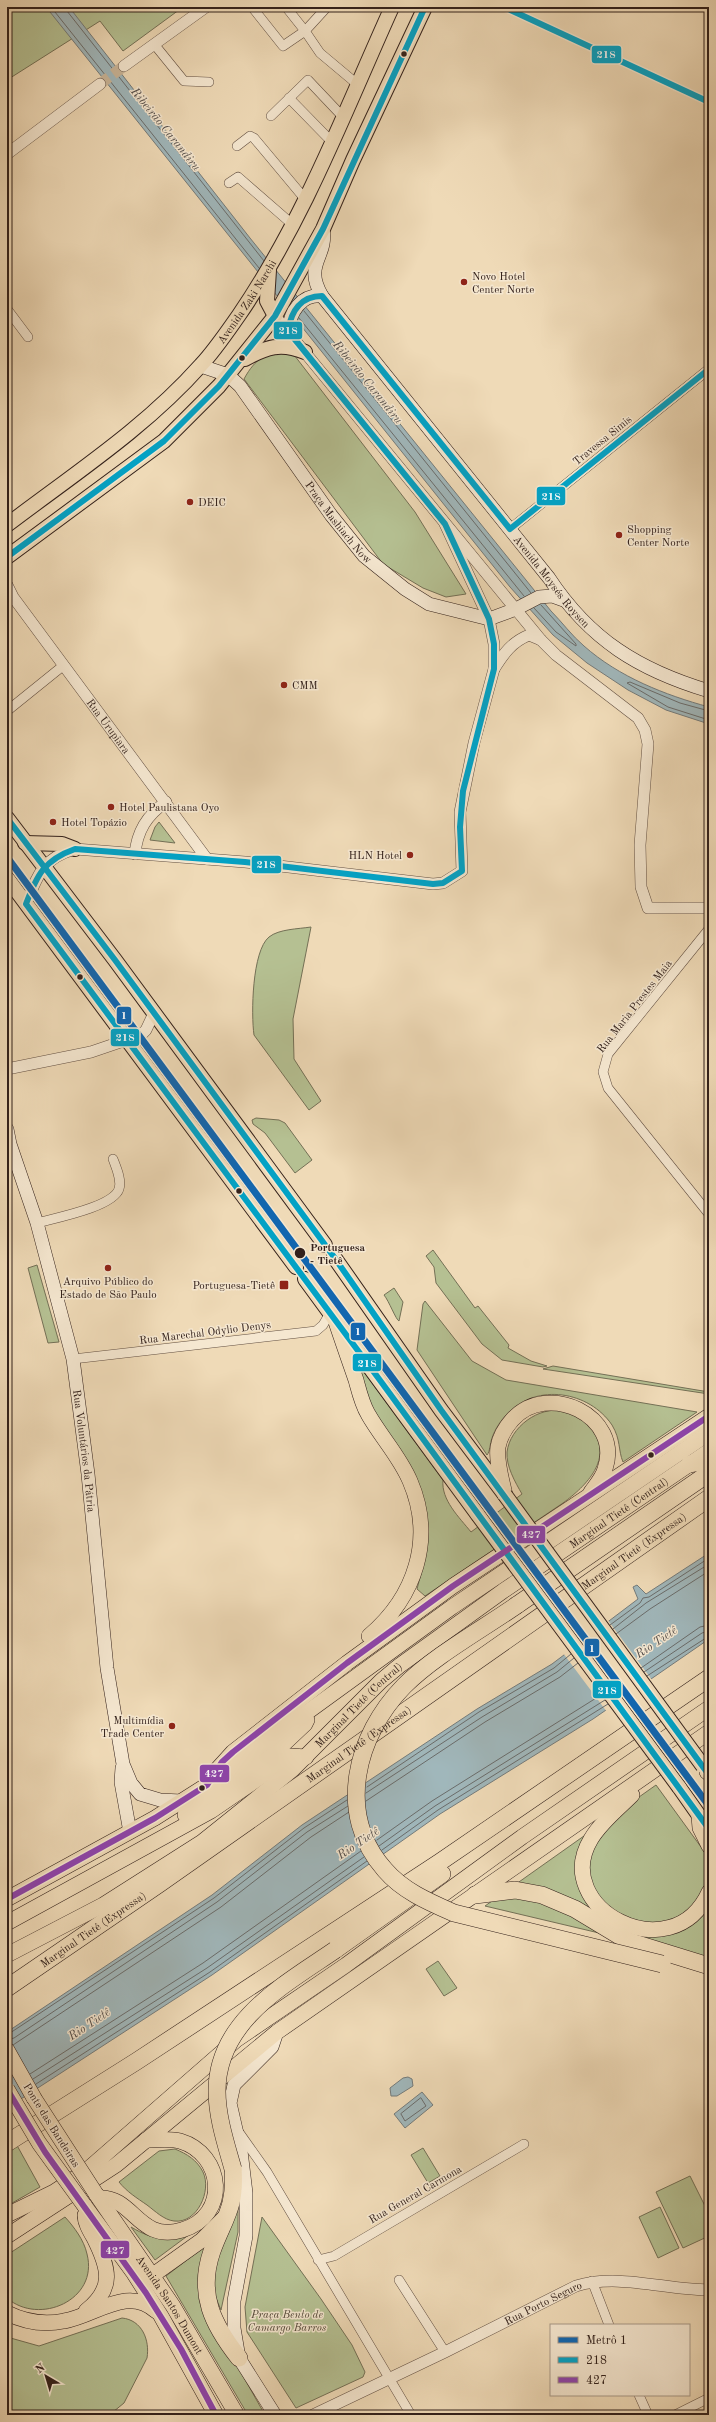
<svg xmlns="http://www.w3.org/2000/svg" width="716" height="2422" font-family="'Old Standard TT',serif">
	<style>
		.green { fill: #b5c092; stroke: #747056 }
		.water { fill: #a0b7bb; stroke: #747b7b }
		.pier { fill: #efdab7 }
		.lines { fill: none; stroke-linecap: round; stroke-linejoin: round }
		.shore { stroke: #6a6c6b; stroke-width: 1 }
		.tertiary-tunnel { stroke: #c9b598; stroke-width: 11; stroke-dasharray: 11 5.5; stroke-linecap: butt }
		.minor-casing { stroke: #624f42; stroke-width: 10 }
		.tertiary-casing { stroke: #624f42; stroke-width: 12 }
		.secondary-casing { stroke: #33211b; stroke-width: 14 }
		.primary-casing { stroke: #33211b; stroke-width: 16 }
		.trunk-casing { stroke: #33211b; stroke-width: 16 }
		.motorway-casing { stroke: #33211b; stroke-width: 18 }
		.minor { stroke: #f5e7d0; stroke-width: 9 }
		.tertiary { stroke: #f5e7d0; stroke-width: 11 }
		.secondary { stroke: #f5e7d0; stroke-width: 13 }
		.primary { stroke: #efdab7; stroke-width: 14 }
		.trunk { stroke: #efdab7; stroke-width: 15 }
		.motorway { stroke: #efdab7; stroke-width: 17 }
		.primary-bridge-casing { stroke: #33211b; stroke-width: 16; stroke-linecap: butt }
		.trunk-bridge-casing { stroke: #33211b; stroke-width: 16; stroke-linecap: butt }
		.motorway-bridge-casing { stroke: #33211b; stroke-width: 18; stroke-linecap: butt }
		.primary-bridge { stroke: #efdab7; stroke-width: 14 }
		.trunk-bridge { stroke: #efdab7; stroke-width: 15 }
		.motorway-bridge { stroke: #efdab7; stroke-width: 17 }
		.bus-1-casing { stroke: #f5e7d0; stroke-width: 9 }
		.bus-2-casing { stroke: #f5e7d0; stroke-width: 9 }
		.bus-1 { stroke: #03a2c5; stroke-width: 6 }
		.bus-2 { stroke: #8e44ad; stroke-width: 6 }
		.metro-1-casing { stroke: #f5e7d0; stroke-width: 10 }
		.metro-1 { stroke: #1266af; stroke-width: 7 }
		.bus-dot { fill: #33211b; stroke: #f5e7d0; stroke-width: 1.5 }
		.poi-dot { fill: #8f2418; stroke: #f5e7d0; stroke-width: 1.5 }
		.labels { text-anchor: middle; stroke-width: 3; stroke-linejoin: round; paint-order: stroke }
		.poi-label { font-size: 11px; fill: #33211b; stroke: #f5e7d0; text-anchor: start }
		.street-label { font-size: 11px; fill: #33211b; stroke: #f5e7d0 }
		.stop-label { font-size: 11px; font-weight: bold; fill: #33211b; stroke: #f5e7d0; text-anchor: start }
		.park-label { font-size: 11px; font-style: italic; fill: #544939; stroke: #f5e7d0 }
		.water-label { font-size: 12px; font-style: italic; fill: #544e4b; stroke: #f5e7d0 }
		.line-badge { stroke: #f5e7d0; stroke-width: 1.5 }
		.badge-label { font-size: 11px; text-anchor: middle; font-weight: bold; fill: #fff }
	</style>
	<rect width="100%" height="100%" fill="#efdab7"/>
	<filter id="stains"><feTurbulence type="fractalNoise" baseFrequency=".005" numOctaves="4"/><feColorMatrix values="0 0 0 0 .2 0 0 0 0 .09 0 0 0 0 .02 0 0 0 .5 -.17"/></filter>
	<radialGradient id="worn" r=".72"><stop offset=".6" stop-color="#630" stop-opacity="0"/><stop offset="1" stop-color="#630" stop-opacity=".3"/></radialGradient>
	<g class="green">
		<path d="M 7,7 L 183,7 L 123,51 L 100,21 L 7,80 Z"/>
		<path d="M 288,347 L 415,512 L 466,594 L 446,597 L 423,588 L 383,564 L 244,379 C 256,357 265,355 288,347 Z"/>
		<path d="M 159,822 L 175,843 L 150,840 L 155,827 Z"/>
		<path d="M 311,927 L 293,1019 L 294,1059 L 321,1101 L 309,1110 L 254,1035 C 251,1014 252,951 269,937 C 279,929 298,929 311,927 Z"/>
		<path d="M 256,1118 L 279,1120 L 285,1123 L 312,1160 L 295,1173 L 265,1133 L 253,1124 L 252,1120 Z"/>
		<path d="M 433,1250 L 475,1308 L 478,1306 L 509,1345 L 508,1348 L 531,1361 L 547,1366 L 543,1367 L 502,1360 L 482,1344 L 436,1283 L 434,1267 L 426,1256 Z"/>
		<path d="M 37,1265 L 59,1342 L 48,1343 L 28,1268 Z"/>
		<path d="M 394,1288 L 403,1302 L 399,1321 C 396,1320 389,1301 384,1295 Z"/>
		<path d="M 425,1301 L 472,1361 L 506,1380 L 697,1412 L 623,1462 C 618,1450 621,1440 612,1425 C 589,1391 537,1383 508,1413 C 501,1420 495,1429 492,1438 C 490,1443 490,1452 487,1455 L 417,1350 L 423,1304 Z"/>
		<path d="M 553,1366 L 709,1392 L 709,1394 L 543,1369 Z"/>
		<path d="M 364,1372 L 443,1480 C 441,1500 459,1517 471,1532 L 522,1494 C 515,1482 506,1466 507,1452 C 510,1427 539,1406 563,1411 C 575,1413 584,1420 591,1428 C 615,1458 586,1486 563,1503 L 425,1596 L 417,1589 L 422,1570 L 427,1522 L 375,1418 L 366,1394 L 361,1373 Z"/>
		<path d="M 656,1785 L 709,1858 L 709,1959 L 485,1906 Z"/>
		<path d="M 438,1961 L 457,1988 L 444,1996 L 426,1969 Z"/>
		<path d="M 14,2140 L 40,2187 L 7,2206 L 7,2145 Z"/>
		<path d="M 423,2148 L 440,2176 L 428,2183 L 411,2155 Z"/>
		<path d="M 175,2149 C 187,2154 197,2160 203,2172 C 212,2191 197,2224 174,2221 C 164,2220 155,2211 147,2205 C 137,2198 127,2192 119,2182 L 159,2151 Z"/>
		<path d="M 690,2176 L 709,2214 L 709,2236 L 683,2248 L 656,2192 Z"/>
		<path d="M 238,2197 L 238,2232 L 221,2310 L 213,2291 L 217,2251 Z"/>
		<path d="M 660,2207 L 679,2248 L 658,2258 L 639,2217 Z"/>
		<path d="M 65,2217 C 74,2227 84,2240 87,2254 C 99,2300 39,2326 7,2298 L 7,2255 Z"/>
		<path d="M 262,2217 L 321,2299 L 352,2345 L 365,2372 L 363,2377 L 296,2408 L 247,2332 L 245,2307 Z"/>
		<path d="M 131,2227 C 155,2241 164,2240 190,2234 L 155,2260 Z"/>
		<path d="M 209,2243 L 203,2305 L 265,2415 L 249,2415 L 245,2410 L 166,2276 Z"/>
		<path d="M 122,2318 C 142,2320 150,2340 147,2358 L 124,2403 L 113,2412 L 105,2415 L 7,2415 L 7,2337 L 39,2346 Z"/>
	</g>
	<g class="water">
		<path d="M 46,7 L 69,7 L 250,238 L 551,611 C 562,622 572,636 584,646 C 619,677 665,695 709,707 L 709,724 L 666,710 L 628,690 L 587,663 L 553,635 L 510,587 Z"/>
		<path d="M 709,1553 L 709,1639 L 593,1719 L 440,1814 L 212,1975 L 7,2108 L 7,2032 L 212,1895 L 302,1825 L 477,1709 L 552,1664 L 638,1599 L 633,1587 L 637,1585 L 646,1594 Z"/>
		<path d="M 408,2077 L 412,2079 L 413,2086 L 397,2096 L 391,2096 L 390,2088 L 403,2078 Z"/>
		<path d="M 422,2092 L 433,2105 L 405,2128 L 394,2114 Z"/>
	</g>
	<path class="pier" d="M 607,1619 L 652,1680 L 607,1712 L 563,1653 Z"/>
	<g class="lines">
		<g class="shore">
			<path d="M 51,7 L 259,268"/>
			<path d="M 66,7 L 67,11 L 264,261"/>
			<path d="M 304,311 L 531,593"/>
			<path d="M 299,318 L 524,596"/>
			<path d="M 534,608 L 556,632 L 576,646 L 576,644 L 541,605"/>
			<path d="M 709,711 L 680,703 L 630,682 L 627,683 L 668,707 L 709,720"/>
			<path d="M 610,1625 L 640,1603 L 643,1598 L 649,1597 L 709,1558"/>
			<path d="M 613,1629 L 646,1603 L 709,1564"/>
			<path d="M 616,1634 L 650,1609 L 709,1571"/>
			<path d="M 641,1668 L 700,1627 L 709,1625"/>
			<path d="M 644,1672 L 702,1633 L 709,1631"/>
			<path d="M 647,1676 L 709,1636"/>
			<path d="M 367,1787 L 479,1712 L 554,1668 L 571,1654"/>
			<path d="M 366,1793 L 482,1717 L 557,1672 L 574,1658"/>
			<path d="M 366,1801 L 485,1722 L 560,1677 L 578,1663"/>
			<path d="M 377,1840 L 432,1801 L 601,1695"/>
			<path d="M 379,1846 L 435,1806 L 605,1700"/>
			<path d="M 382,1850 L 438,1810 L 608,1704"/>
			<path d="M 7,2035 L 214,1898 L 304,1828 L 347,1800"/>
			<path d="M 7,2040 L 14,2038 L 217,1902 L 307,1832 L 348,1806"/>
			<path d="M 13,2045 L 221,1907 L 311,1837 L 349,1812"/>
			<path d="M 30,2074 L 203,1963 L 361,1851"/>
			<path d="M 33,2079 L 207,1968 L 364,1857"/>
			<path d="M 36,2084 L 210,1972 L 367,1861"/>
			<path d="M 421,2098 L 426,2106 L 405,2121 L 401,2114 Z"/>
		</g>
		<path class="tertiary-tunnel" d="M 100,84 L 124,66"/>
		<defs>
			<g id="minor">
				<path d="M 252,7 L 283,46 L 305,31 L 286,7"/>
				<path d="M 327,7 L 305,31 L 320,53 L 357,84"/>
				<path d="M 154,44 L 184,81 L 209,82"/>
				<path d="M 289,98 L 332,142"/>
				<path d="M 271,116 L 308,80 L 343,117"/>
				<path d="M 237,146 L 250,136 L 254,138 L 305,199"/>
				<path d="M 229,183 L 238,177 L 292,224"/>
				<path d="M 7,309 L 28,337"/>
				<path d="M 510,529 L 709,369"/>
				<path d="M 7,711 L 64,665"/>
				<path d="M 709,929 L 608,1054 L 603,1072 L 608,1088 L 709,1214"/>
				<path d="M 37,1223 C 55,1218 113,1207 119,1189 C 122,1180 116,1167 113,1159"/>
				<path d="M 73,1359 L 316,1331 L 323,1325 L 330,1313"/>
				<path d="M 238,2131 L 267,2172 L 411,2415"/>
				<path d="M 318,2260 L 334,2256 L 524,2144"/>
				<path d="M 399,2280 L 445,2352"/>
				<path d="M 592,2281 L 609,2325"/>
				<path d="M 639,2395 L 648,2415"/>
				<path d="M 675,2415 L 709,2398"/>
			</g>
			<g id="tertiary">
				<path d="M 124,66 L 206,7"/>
				<path d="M 7,154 L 100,84"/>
				<path d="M 275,316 L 541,640 L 556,655 L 638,718 L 645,730 L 648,744 L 640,845 L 641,887 L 648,908 L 709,908"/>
				<path id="s1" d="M 7,585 L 13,597 L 207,859"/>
				<path d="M 494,669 C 504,653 512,642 529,635 L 541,640"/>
				<path d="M 135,854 C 137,831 147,815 166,802"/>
				<path d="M 26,904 C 38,874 43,858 75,849 L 245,862 L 433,884 L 443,883 L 462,871 L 460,812 L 474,743 L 494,669 L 494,644 L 489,619 L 445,524"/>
				<path d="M 7,1069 L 91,1052 L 141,1035 L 146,1030 L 154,1013"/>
				<path id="s2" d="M 313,2415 L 445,2352 L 576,2286 C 619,2273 665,2290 709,2290"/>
			</g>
			<g id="secondary">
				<path id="s3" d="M 323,229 C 328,258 303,263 322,296 L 549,578 C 590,640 639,670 709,691"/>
				<path d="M 288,331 C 290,312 301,294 322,296"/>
				<path id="s4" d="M 201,366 L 228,375 L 240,386 L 331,515 L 364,556 L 405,589 L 429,604 L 489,619 L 516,609 L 539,597 L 552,596 L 563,600"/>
				<path id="s5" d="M 7,1129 L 10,1144 L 37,1223 L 73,1359 L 88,1474 L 107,1668 L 123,1764 L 131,1783 L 140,1794 L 160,1800 L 181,1801"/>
				<path d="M 122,1768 L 121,1782 L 130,1832"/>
				<path d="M 275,2415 L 239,2358 L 234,2328 L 234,2301 L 246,2236 L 246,2193 L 241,2151 L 230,2103 L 234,2085 L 272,2047 L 277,2032"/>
			</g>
			<g id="primary">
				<path d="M 269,270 L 267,301 L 275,316"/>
				<path d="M 245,359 C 266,347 281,342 305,352"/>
				<path id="s6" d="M 7,525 C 74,474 145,428 201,365 C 215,350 227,332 239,315 C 304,220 345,111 392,7"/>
				<path d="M 7,557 L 164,441 L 219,386 L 275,316 L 323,229 L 353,160 L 425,7"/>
				<path d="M 7,818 L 115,960 L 325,1245"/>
				<path d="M 25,843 L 62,844 L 75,849"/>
				<path d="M 7,878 L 296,1267"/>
				<path d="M 334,1257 L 441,1410 L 505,1495"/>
				<path d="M 305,1279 L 478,1515"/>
				<path d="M 679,1787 L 705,1824"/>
			</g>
			<g id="trunk">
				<path d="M 335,1319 C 342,1340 349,1360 356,1380 C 359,1391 362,1404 368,1414 C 381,1437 400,1457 410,1481 C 435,1539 415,1597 369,1636"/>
				<path d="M 505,1495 C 502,1480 496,1462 498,1447 C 500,1436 505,1428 512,1420 C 547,1380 623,1416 605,1469 C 603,1477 596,1485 591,1492"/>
				<path d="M 707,1772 L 709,1773"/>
				<path d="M 213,1774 L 233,1752 L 347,1663 L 453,1586 L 709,1416"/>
				<path d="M 632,1795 C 618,1809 601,1822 591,1839 C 549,1908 672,1973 709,1892"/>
				<path d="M 185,1815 L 271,1756 L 305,1724 L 307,1720"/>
				<path d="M 699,1816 L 700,1828 L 709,1846"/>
				<path d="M 7,1899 L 155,1818 L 207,1785 L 452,1607 L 709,1433"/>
				<path d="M 7,1923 L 211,1811 L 291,1756 L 306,1757"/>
				<path id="s7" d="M 7,1955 L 103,1905 L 202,1842 L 292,1770 L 381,1681 L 399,1666 L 503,1591 L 709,1451"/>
				<path d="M 7,2050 L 34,2098"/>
				<path id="s8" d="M 96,2194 L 173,2306 L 237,2415"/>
				<path d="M 99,2198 C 134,2196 138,2243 182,2230 C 230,2216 224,2154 180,2141 C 169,2138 157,2140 146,2140"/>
				<path d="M 84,2205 L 133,2272 L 161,2316 L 216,2415"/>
				<path d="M 7,2215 L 54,2192 L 86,2171 L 236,2040 L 346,1965 L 522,1837 L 709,1708"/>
				<path d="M 85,2215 C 85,2223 90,2231 94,2238 C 109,2268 115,2288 86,2311"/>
				<path d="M 7,2236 L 116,2165 L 277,2032 L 709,1732"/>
				<path d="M 153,2275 L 202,2240 L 224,2218"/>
				<path d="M 7,2313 C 25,2322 44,2325 64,2321 C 95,2316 127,2285 156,2311"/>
			</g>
			<g id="motorway">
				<path d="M 690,1464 L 709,1460"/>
				<path d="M 517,1605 L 709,1473"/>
				<path d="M 475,1895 L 515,1890 L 542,1895 L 575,1909 L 628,1941 L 709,1966"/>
				<path d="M 335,1950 L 442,1874"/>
				<path id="s9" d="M 7,1988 L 159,1884 L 709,1498"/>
				<path d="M 7,2143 L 137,2061 L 440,1862 L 709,1678"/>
				<path d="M 233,2169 C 236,2208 224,2218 212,2251 C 197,2294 213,2325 239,2358"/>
			</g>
		</defs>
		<use href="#minor" class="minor-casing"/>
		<use href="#tertiary" class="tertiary-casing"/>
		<use href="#secondary" class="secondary-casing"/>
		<use href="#primary" class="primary-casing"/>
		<use href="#trunk" class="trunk-casing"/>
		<use href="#motorway" class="motorway-casing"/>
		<use href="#minor" class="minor"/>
		<use href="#tertiary" class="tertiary"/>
		<use href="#secondary" class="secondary"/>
		<use href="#primary" class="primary"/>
		<use href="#trunk" class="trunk"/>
		<use href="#motorway" class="motorway"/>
		<defs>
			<g id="primary-bridge">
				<path d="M 505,1495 L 703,1766"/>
				<path d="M 478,1515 L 679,1787"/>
			</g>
			<g id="trunk-bridge">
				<path d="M 7,2089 L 39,2143 L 84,2205"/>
				<path d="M 34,2098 L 96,2194"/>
			</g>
			<g id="motorway-bridge">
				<path d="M 517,1605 C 481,1630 434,1656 404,1686 C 356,1735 335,1814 385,1870 C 403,1891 429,1902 454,1913 L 662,1964"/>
				<path d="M 233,2169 C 226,2144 217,2117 217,2091 C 217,2021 284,1985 335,1950"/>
			</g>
		</defs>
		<use href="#primary-bridge" class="primary-bridge-casing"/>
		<use href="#trunk-bridge" class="trunk-bridge-casing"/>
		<use href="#motorway-bridge" class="motorway-bridge-casing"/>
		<use href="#primary-bridge" class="primary-bridge"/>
		<use href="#trunk-bridge" class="trunk-bridge"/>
		<use href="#motorway-bridge" class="motorway-bridge"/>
		<defs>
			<g id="bus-1">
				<path d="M 504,7 L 709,102"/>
				<path d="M 709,369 L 510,529 L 322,296 C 301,296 291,311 288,331 L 445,524 L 489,619 L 494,644 L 494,669 L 463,791 L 460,827 L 462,871 L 443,883 L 433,884 L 245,862 L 75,849 C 44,860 37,875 26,904 L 382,1383 L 709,1829"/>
				<path d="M 7,557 L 164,441 L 219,386 L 275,316 L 323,229 L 425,7"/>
				<path d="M 7,818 L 115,960 L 334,1257 L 441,1410 L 709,1775"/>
			</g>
			<g id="bus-2">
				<path d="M 7,1899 L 155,1818 L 207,1785 L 222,1762 L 233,1752 L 347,1663 L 453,1586 L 709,1416"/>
				<path d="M 7,2089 L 45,2152 L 146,2293 L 181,2349 L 216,2415"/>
			</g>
		</defs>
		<use href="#bus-1" class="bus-1-casing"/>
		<use href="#bus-2" class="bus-2-casing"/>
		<use href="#bus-1" class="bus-1"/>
		<use href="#bus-2" class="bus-2"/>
		<defs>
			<path id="metro-1" d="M 7,857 L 709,1806"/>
		</defs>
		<use href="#metro-1" class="metro-1-casing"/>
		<use href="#metro-1" class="metro-1"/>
	</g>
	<g class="bus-dot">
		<circle cx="404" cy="54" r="3.5"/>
		<circle cx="242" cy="358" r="3.5"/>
		<circle cx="80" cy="977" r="3.5"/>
		<circle cx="239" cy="1191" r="3.5"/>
		<circle cx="300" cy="1253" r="6"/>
		<circle cx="651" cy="1455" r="3.5"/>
		<circle cx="202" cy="1788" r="3.5"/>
	</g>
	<g class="poi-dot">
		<circle cx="464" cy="282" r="4"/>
		<circle cx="190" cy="502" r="4"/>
		<circle cx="619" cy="535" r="4"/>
		<circle cx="284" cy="685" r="4"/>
		<circle cx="111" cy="807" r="4"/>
		<circle cx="53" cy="822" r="4"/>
		<circle cx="410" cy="855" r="4"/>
		<circle cx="108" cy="1268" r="4"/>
		<rect x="279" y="1280" width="10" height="10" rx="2"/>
		<circle cx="172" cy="1726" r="4"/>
	</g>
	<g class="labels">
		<g class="poi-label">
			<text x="472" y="280">Novo Hotel<tspan x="472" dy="13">Center Norte</tspan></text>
			<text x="198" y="506">DEIC</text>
			<text x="627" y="533">Shopping<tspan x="627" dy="13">Center Norte</tspan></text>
			<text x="292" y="689">CMM</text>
			<text x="119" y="811">Hotel Paulistana Oyo</text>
			<text x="61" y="826">Hotel Topázio</text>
			<text x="402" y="859" text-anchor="end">HLN Hotel</text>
			<text x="108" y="1285" text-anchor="middle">Arquivo Público do<tspan x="108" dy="13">Estado de São Paulo</tspan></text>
			<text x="275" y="1289" text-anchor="end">Portuguesa-Tietê</text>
			<text x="164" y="1724" text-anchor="end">Multimídia<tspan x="164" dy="13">Trade Center</tspan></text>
		</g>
		<g class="street-label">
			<text dy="4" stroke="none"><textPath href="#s6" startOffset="330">Avenida Zaki Narchi</textPath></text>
			<text transform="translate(602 440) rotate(-39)" y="4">Travessa Simis</text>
			<text dy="4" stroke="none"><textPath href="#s4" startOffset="213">Praça Mashiach Now</textPath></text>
			<text dy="4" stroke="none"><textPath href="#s3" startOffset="436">Avenida Moysés Roysen</textPath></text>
			<text dy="4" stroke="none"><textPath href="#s1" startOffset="174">Rua Urupiara</textPath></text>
			<text transform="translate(634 1006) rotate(-52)" y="4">Rua Maria Prestes Maia</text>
			<text transform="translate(205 1332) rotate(-7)" y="4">Rua Marechal Odylio Denys</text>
			<text dy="4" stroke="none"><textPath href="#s5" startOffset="332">Rua Voluntários da Pátria</textPath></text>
			<text dy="4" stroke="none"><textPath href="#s7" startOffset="758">Marginal Tietê (Central)</textPath></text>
			<text dy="4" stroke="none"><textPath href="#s9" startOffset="764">Marginal Tietê (Expressa)</textPath></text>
			<text dy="4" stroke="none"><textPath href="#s7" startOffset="434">Marginal Tietê (Central)</textPath></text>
			<text dy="4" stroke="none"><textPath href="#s9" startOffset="428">Marginal Tietê (Expressa)</textPath></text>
			<text dy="4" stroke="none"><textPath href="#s9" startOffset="104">Marginal Tietê (Expressa)</textPath></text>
			<text transform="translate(52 2125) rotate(58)" y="4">Ponte das Bandeiras</text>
			<text transform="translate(415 2194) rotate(-30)" y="4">Rua General Carmona</text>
			<text dy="4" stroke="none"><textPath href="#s2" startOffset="256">Rua Porto Seguro</textPath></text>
			<text dy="4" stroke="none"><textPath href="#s8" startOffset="133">Avenida Santos Dumont</textPath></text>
		</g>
		<g class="stop-label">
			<text x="310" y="1251">Portuguesa<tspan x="310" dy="13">- Tietê</tspan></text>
		</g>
		<g class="park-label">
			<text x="287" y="2318">Praça Bento de<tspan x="287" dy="13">Camargo Barros</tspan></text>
		</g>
		<g class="water-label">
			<text transform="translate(166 129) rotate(51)" y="4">Ribeirão Carandiru</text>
			<text transform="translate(368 382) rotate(51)" y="4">Ribeirão Carandiru</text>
			<text transform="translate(656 1642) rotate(-34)" y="4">Rio Tietê</text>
			<text transform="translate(358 1843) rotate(-34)" y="4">Rio Tietê</text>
			<text transform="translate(89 2024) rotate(-34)" y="4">Rio Tietê</text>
		</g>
	</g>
	<g class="line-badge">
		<rect x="591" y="45" width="31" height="19" rx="4" fill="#03a2c5"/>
		<rect x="273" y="321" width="30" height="19" rx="4" fill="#03a2c5"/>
		<rect x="536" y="486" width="30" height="20" rx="4" fill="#03a2c5"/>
		<rect x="251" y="855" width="31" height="19" rx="4" fill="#03a2c5"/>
		<rect x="116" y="1006" width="16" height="19" rx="4" fill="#1266af"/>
		<rect x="110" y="1028" width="30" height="19" rx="4" fill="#03a2c5"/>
		<rect x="350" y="1322" width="16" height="19" rx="4" fill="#1266af"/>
		<rect x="352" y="1353" width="30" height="19" rx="4" fill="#03a2c5"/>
		<rect x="516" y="1525" width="30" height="19" rx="4" fill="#8e44ad"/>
		<rect x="584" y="1638" width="16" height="19" rx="4" fill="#1266af"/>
		<rect x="592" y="1680" width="30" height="19" rx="4" fill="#03a2c5"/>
		<rect x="199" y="1764" width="31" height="19" rx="4" fill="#8e44ad"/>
		<rect x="100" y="2240" width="30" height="19" rx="4" fill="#8e44ad"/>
	</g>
	<g class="badge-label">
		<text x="606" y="58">218</text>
		<text x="288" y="334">218</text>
		<text x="551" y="500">218</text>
		<text x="266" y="868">218</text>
		<text x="124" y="1019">1</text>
		<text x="125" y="1041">218</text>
		<text x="358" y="1335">1</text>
		<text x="367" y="1367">218</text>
		<text x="531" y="1538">427</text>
		<text x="592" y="1652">1</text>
		<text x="607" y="1694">218</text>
		<text x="214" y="1777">427</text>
		<text x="115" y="2254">427</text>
	</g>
	<rect width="716" height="2422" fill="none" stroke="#efdab7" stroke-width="24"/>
	<rect x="8" y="8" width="700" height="2406" fill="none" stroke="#33211b" stroke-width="2"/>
	<rect x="12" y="12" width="692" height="2398" fill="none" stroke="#33211b"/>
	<rect x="550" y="2324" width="140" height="72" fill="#f5e7d0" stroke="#a79888"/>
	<rect x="558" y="2337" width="20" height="6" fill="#1266af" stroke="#a79888"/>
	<text x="586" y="2344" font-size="12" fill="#33211b">Metrô 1</text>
	<rect x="558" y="2357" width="20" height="6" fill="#03a2c5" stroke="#a79888"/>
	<text x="586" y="2364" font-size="12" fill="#33211b">218</text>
	<rect x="558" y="2377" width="20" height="6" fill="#8e44ad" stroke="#a79888"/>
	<text x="586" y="2384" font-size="12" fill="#33211b">427</text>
	<g transform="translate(46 2376) rotate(322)" stroke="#f5e7d0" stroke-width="3" paint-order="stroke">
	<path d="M0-3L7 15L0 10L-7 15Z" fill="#33211b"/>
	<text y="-6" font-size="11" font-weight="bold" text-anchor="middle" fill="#33211b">N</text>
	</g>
	<rect width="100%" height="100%" filter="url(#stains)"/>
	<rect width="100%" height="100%" fill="url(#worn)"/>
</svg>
